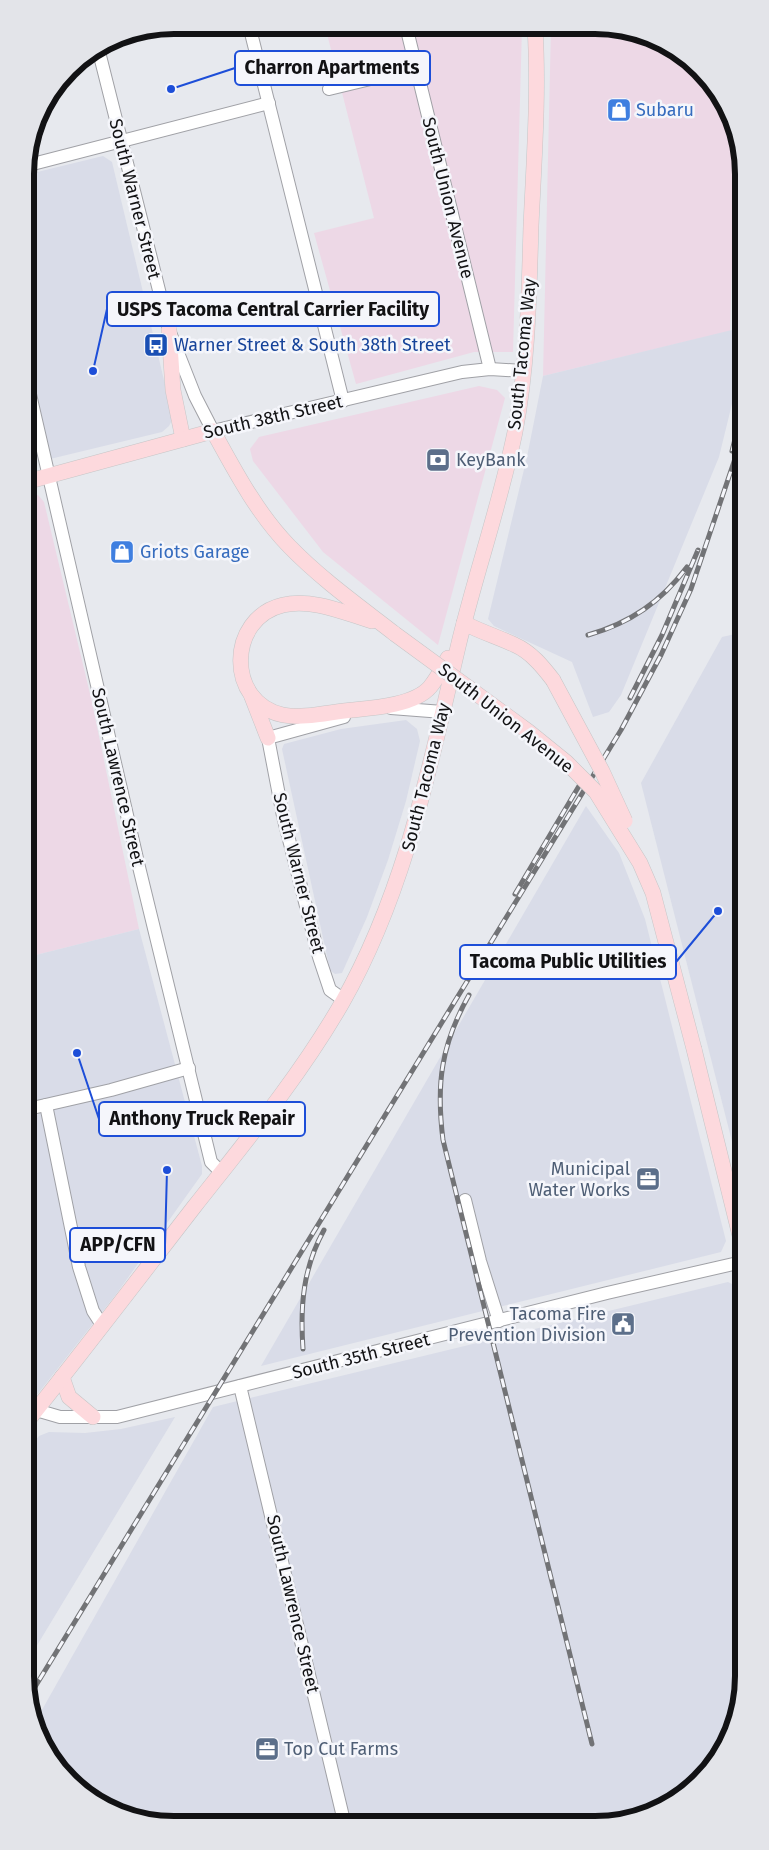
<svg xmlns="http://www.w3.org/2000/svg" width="769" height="1850" font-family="'Fira Sans',sans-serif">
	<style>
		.commercial { fill: #edd8e6 }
		.built { fill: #d9dce8 }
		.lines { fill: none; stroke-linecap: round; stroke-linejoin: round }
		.minor-casing { stroke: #a0a1a6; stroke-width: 14 }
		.major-casing { stroke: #c6c6c7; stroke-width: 16 }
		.minor { stroke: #fff; stroke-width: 12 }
		.major { stroke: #fdd9dd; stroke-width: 15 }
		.rail-casing { stroke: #727376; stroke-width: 5 }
		.rail { stroke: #f5f6fb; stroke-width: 3; stroke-dasharray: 9; stroke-linecap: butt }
		.major-bridge-casing { stroke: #c6c6c7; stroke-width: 16; stroke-linecap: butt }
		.major-bridge { stroke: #fdd9dd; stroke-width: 15 }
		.labels { text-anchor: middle; stroke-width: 5; stroke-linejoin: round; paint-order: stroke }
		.shop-label { font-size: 18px; fill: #366cbe; stroke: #f5f6fb; text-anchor: start }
		.street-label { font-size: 18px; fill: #121214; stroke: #f5f6fb }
		.transit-label { font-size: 18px; fill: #164399; stroke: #f5f6fb; text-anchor: start }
		.service-label { font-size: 18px; fill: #4e5e75; stroke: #f5f6fb; text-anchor: start }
		.rim { fill: none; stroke: #121214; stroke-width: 6 }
		.leader { fill: none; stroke: #1d4ed8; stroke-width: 2 }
		.callout-dot { fill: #1d4ed8; stroke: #f5f6fb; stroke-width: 2 }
		.callout { fill: #f5f6fb; stroke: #1d4ed8; stroke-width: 2 }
		.callout-label { font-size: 19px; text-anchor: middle; font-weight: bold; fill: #121214 }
	</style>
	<rect width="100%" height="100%" fill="#e7e9ee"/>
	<g class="commercial">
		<path d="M 325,26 L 522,27 L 513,352 L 474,352 L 356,384 L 314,233 L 374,218 Z"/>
		<path d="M 551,27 L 624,28 L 661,41 L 700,68 L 736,130 L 730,331 L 543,376 Z"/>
		<path d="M 479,386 L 497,390 L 505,398 L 438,645 L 323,552 L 253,461 L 250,449 L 259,437 Z"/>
		<path d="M 38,495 L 44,502 L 91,698 L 139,929 L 28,957 L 26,498 Z"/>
		<path d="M 28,1036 L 37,1093 L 28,1096 Z"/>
	</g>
	<g class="built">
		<path d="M 103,156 L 112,162 L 173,418 L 169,426 L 162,432 L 50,459 L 26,361 L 25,175 Z"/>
		<path d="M 740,328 L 740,371 L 719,457 L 621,695 L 609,712 L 593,717 L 572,662 L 494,626 L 488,619 L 527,457 L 543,376 Z"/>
		<path d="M 740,633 L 742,1181 L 641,783 L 722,637 Z"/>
		<path d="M 406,720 L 417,729 L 420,741 L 406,801 L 388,860 L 367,917 L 342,973 L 335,974 L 330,970 L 282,749 L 284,744 L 341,729 Z"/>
		<path d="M 586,806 L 619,853 L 645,919 L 726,1241 L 721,1252 L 261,1366 Z"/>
		<path d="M 139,929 L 202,1166 L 202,1174 L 117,1293 L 29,1405 L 28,1117 L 39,1114 L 28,1036 L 28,957 Z"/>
		<path d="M 728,1282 L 740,1288 L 743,1299 L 744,1685 L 733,1733 L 707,1774 L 669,1805 L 633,1820 L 145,1822 L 76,1788 L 45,1751 L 34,1724 L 213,1407 Z"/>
		<path d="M 175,1417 L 30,1657 L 29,1449 L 39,1436 L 49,1432 L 85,1433 L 121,1429 Z"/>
	</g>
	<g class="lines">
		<defs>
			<g id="minor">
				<path d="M 249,25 L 343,401"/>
				<path d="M 406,26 L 490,369"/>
				<path d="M 98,48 L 169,330 L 195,396 L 213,431 L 462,372 L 490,369 L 523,371"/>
				<path d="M 329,89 L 416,68"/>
				<path d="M 25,166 L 269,103"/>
				<path d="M 26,377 L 139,867 L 211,1162 L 221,1172"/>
				<path d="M 391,708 L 443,712"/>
				<path d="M 344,1000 L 330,990 L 319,957 L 283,816 L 268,738 L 344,717"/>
				<path d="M 46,1105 L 79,1267 L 93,1311 L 102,1325"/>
				<path d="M 28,1109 L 111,1090 L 189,1068"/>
				<path d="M 465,1200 L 480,1261 L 499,1321"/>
				<path d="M 240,1386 L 344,1821"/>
				<path d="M 36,1410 L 60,1417 L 117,1417 L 607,1293 L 742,1262"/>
			</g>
			<g id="major">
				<path d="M 169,330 L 173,390 L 183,439"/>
				<path d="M 26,482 L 213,431 C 235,471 257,513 289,546 C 321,579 359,606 395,634"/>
				<path d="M 372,621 C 345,613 312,598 283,605 C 227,618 226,703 283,715 C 304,719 330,712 352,710 C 373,708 415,705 430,687 C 437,679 443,667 448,658"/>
				<path d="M 464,623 C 481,632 498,637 515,645 C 531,652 543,667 553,680"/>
				<path d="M 252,697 L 268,738"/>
				<path d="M 694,1049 L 742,1244"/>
				<path d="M 62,1377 L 69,1397 L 93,1417"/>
				<path d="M 29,1419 C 85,1349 139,1278 194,1207 C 246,1141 300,1076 342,1003 C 405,892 429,770 458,647 C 475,575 500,505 515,432 C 528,364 529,295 531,226 C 534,160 539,94 535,27"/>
			</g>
		</defs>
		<use href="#minor" class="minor-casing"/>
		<use href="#major" class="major-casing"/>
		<use href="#minor" class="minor"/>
		<use href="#major" class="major"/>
		<defs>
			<g id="rail">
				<path d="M 732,451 L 740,419"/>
				<path d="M 588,635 C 630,623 661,602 687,567"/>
				<path d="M 630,698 L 662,635 L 698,550"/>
				<path d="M 515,894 L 579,786"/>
				<path d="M 469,995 C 441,1045 436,1084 443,1140 L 592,1744"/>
				<path d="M 303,1349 C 300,1306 303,1268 324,1230"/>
				<path d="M 30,1695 L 621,730 L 661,655 L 691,589 L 740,444"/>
			</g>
		</defs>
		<use href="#rail" class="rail-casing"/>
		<use href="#rail" class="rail"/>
		<defs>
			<g id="major-bridge">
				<path d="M 395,634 L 529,732 L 566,762 L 596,792 L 640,863 L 653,893 L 694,1049"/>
				<path d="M 553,680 L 602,771 L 625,821"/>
			</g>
		</defs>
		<use href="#major-bridge" class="major-bridge-casing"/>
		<use href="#major-bridge" class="major-bridge"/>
	</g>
	<defs>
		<symbol id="shop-square" viewBox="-11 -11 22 22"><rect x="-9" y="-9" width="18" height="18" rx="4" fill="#3f7fe0" stroke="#f5f6fb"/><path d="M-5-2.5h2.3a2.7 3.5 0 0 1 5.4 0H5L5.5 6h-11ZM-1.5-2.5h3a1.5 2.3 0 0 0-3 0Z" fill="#fff"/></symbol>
		<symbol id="bus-square" viewBox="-11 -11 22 22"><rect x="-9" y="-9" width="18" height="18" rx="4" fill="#1a4fb4" stroke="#f5f6fb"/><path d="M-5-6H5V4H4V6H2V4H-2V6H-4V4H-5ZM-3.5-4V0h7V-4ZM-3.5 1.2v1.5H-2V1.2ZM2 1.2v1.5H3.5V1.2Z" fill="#fff"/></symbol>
		<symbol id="bank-square" viewBox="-11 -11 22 22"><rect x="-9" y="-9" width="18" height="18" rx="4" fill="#5c6f8a" stroke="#f5f6fb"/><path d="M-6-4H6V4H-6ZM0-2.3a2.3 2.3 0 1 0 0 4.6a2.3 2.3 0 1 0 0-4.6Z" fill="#fff"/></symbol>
		<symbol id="office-square" viewBox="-11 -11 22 22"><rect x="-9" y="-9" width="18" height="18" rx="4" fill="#5c6f8a" stroke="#f5f6fb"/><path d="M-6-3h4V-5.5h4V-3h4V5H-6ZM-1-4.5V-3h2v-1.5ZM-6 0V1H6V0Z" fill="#fff"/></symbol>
		<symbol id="civic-square" viewBox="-11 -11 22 22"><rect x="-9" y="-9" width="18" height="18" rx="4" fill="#5c6f8a" stroke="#f5f6fb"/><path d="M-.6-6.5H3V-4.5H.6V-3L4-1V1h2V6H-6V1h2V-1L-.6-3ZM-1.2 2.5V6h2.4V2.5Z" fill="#fff"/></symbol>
	</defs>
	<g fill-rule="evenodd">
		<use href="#shop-square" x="605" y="96" width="28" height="28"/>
		<use href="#bus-square" x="142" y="331" width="28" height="28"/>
		<use href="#bank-square" x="424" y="446" width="28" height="28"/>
		<use href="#shop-square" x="108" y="538" width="28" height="28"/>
		<use href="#office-square" x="634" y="1165" width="28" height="28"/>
		<use href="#civic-square" x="609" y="1310" width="28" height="28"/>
		<use href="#office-square" x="253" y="1735" width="28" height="28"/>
	</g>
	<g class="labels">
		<g class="shop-label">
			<text x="636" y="116">Subaru</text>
			<text x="140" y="558">Griots Garage</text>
		</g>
		<g class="street-label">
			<text transform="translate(448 198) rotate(76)" y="6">South Union Avenue</text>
			<text transform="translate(135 199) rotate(76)" y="6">South Warner Street</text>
			<text transform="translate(522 354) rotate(-84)" y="6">South Tacoma Way</text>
			<text transform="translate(273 417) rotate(-13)" y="6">South 38th Street</text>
			<text transform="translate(506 718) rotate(38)" y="6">South Union Avenue</text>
			<text transform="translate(118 777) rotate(77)" y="6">South Lawrence Street</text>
			<text transform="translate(426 777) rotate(-76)" y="6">South Tacoma Way</text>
			<text transform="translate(299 873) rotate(76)" y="6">South Warner Street</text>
			<text transform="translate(361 1356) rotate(-14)" y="6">South 35th Street</text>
			<text transform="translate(293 1604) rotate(77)" y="6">South Lawrence Street</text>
		</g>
		<g class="transit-label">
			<text x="174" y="351">Warner Street &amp; South 38th Street</text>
		</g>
		<g class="service-label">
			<text x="456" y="466">KeyBank</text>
			<text x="630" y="1175" text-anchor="end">Municipal<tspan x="630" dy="21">Water Works</tspan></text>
			<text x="606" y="1320" text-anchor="end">Tacoma Fire<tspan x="606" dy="21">Prevention Division</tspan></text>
			<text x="284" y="1755">Top Cut Farms</text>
		</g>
	</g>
	<path d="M0 0H769V1850H0ZM174 34H595A140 140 0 0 1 735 174V1676A140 140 0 0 1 595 1816H174A140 140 0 0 1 34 1676V174A140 140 0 0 1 174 34Z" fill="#e3e4e9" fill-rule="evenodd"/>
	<path class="rim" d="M174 34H595A140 140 0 0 1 735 174V1676A140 140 0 0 1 595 1816H174A140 140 0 0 1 34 1676V174A140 140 0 0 1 174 34Z"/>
	<path class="leader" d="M171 89L235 68M93 371L107 309M718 911L676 962M77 1053L99 1119M167 1170L165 1245"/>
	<g class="callout-dot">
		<circle cx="171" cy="89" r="5"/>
		<circle cx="93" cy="371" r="5"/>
		<circle cx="718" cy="911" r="5"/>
		<circle cx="77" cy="1053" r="5"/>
		<circle cx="167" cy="1170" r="5"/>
	</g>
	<g class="callout">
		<rect x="235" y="51" width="195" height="34" rx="5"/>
		<rect x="107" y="292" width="332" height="34" rx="5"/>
		<rect x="460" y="945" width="216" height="34" rx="5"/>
		<rect x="99" y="1102" width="206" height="34" rx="5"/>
		<rect x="70" y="1228" width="95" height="34" rx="5"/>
	</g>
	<g class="callout-label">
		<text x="332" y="74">Charron Apartments</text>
		<text x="273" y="316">USPS Tacoma Central Carrier Facility</text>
		<text x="568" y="968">Tacoma Public Utilities</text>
		<text x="202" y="1125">Anthony Truck Repair</text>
		<text x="118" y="1251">APP/CFN</text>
	</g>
</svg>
